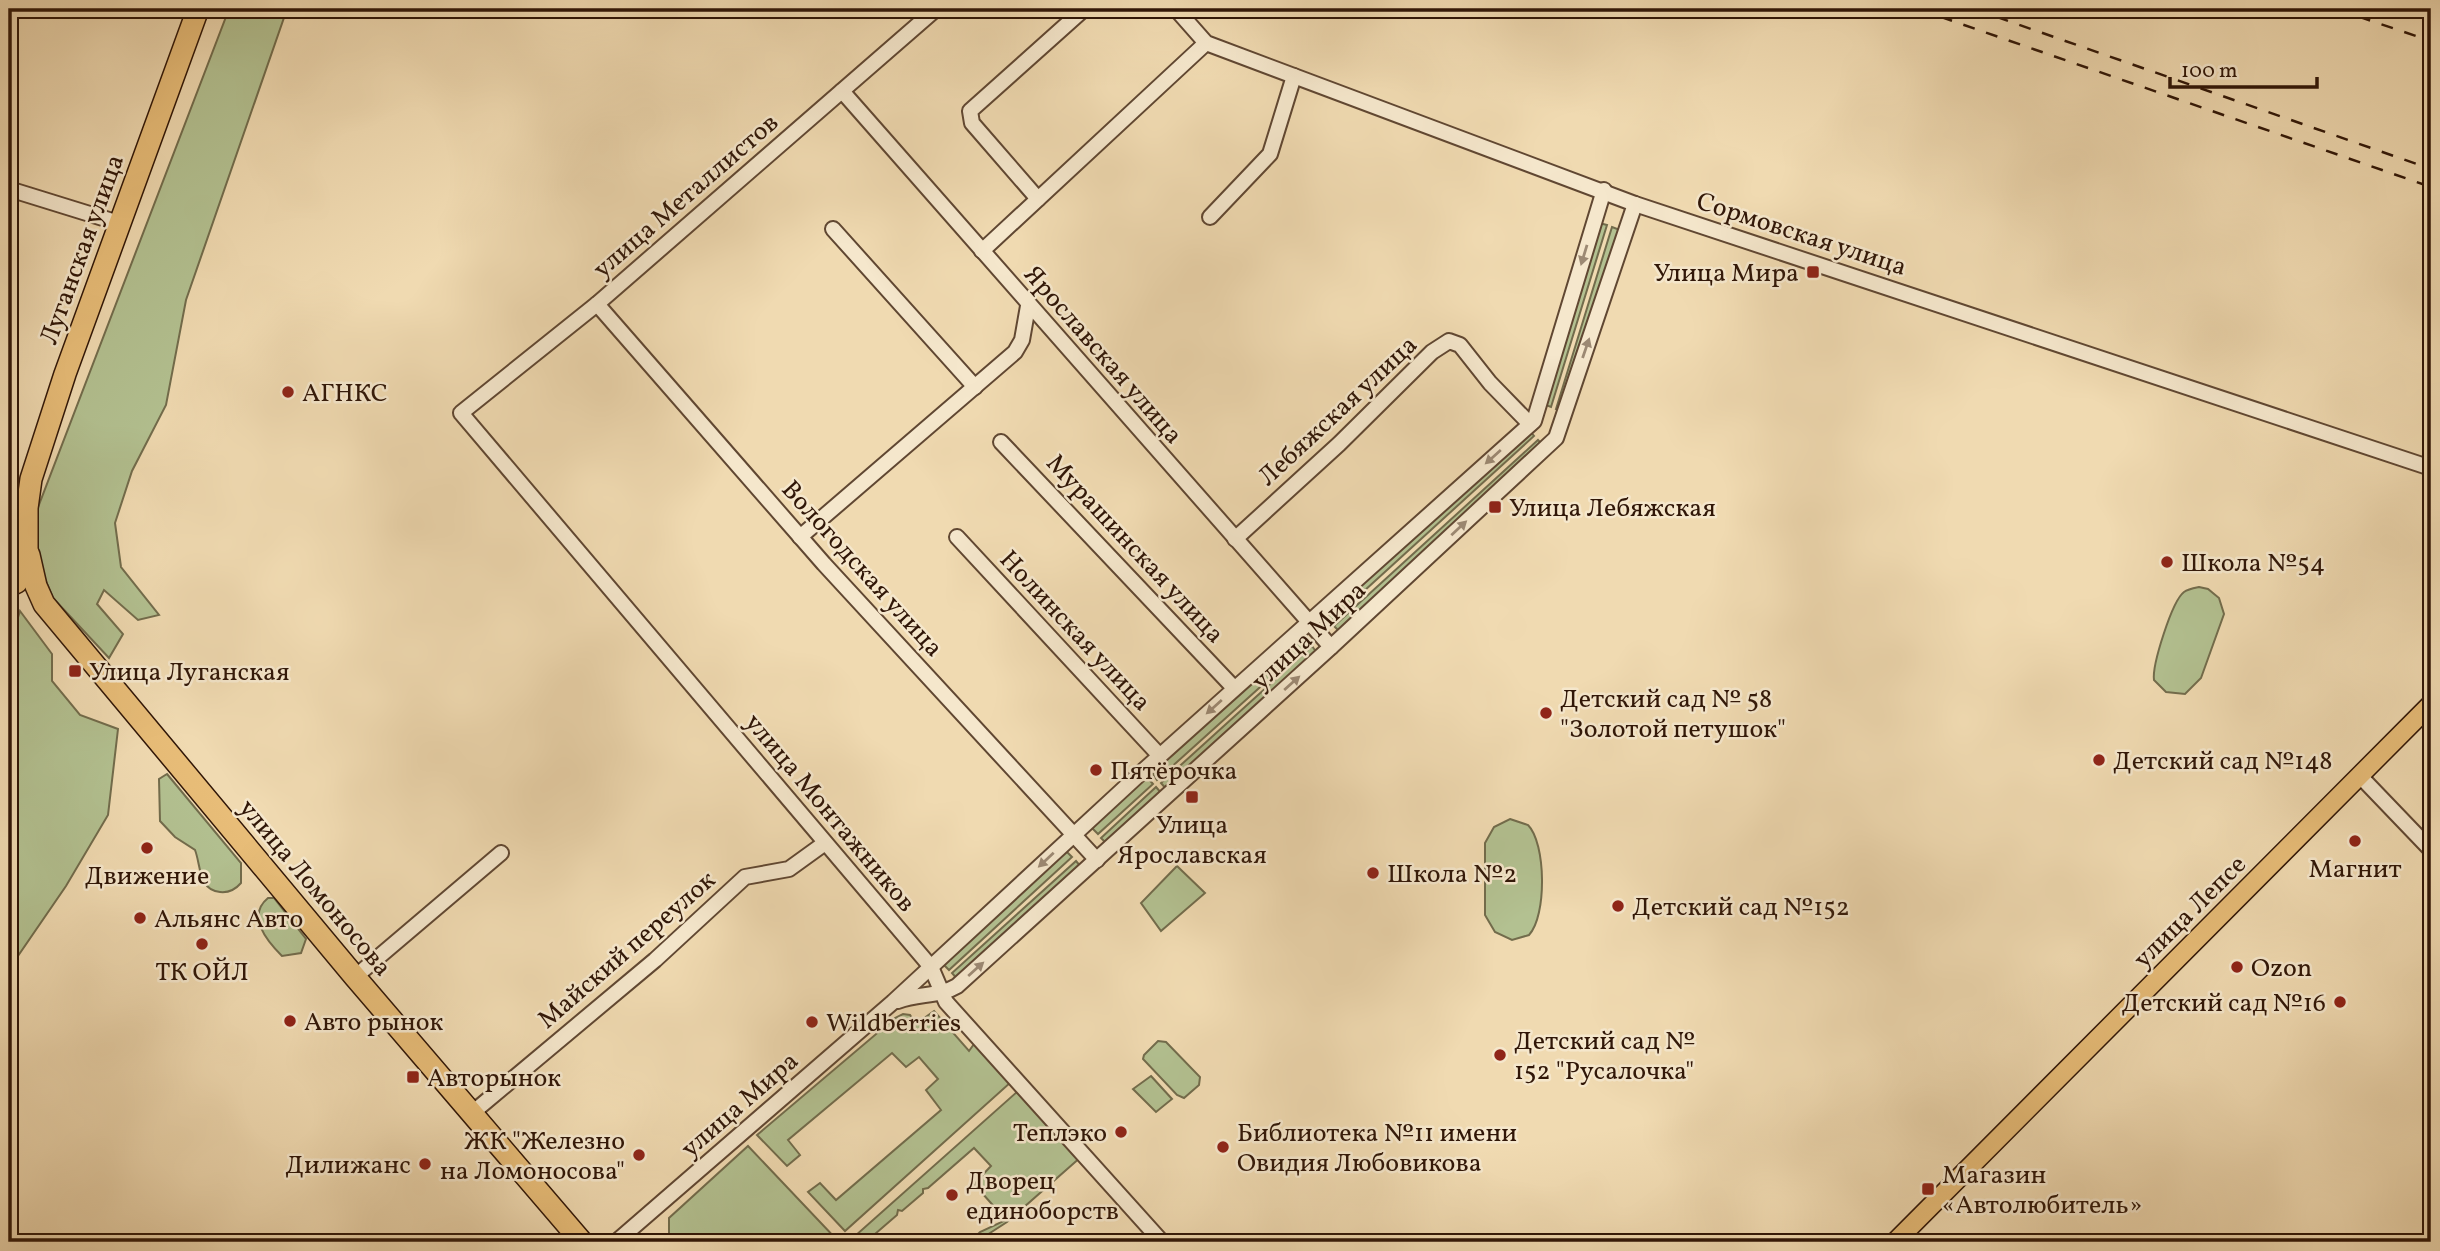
<svg xmlns="http://www.w3.org/2000/svg" width="2440" height="1251" font-family="Vollkorn,serif">
	<style>
		.green { fill: #b3c191; stroke: #726c4c; stroke-width: 2 }
		.lines { fill: none; stroke-linecap: round; stroke-linejoin: round }
		.minor-casing { stroke: #604732; stroke-width: 18 }
		.major-casing { stroke: #301607; stroke-width: 21 }
		.highway-casing { stroke: #301607; stroke-width: 24 }
		.minor { stroke: #f5e7cc; stroke-width: 14 }
		.major { stroke: #e8bd78; stroke-width: 18 }
		.highway { stroke: #e8bd78; stroke-width: 21 }
		.rail { stroke: #301607; stroke-width: 2.5; stroke-dasharray: 12 12; stroke-linecap: butt }
		.oneway { fill: #9c8973 }
		.poi-dot { fill: #8f2418; stroke: #f5e7cc; stroke-width: 2.5 }
		.labels { text-anchor: middle; stroke-width: 5; stroke-linejoin: round; paint-order: stroke }
		.street-label { font-size: 26px; fill: #301607; stroke: #f5e7cc }
		.poi-label { font-size: 26px; fill: #301607; stroke: #f5e7cc; text-anchor: start }
	</style>
	<rect width="100%" height="100%" fill="#f0dab1"/>
	<filter id="stains"><feTurbulence type="fractalNoise" baseFrequency=".00286" numOctaves="4"/><feColorMatrix values="0 0 0 0 .2 0 0 0 0 .09 0 0 0 0 .02 0 0 0 .5 -.17"/></filter>
	<radialGradient id="worn" r=".72"><stop offset=".6" stop-color="#630" stop-opacity="0"/><stop offset="1" stop-color="#630" stop-opacity=".3"/></radialGradient>
	<g class="green">
		<path d="M 229,9 L 287,9 L 186,300 L 166,405 L 132,471 L 115,523 L 121,567 L 159,615 L 138,620 L 104,590 L 97,604 L 123,634 L 109,658 L 53,598 L 27,536 Z"/>
		<path d="M 1599,223 L 1607,225 L 1551,407 L 1543,404 Z"/>
		<path d="M 1612,227 L 1620,230 L 1562,411 L 1556,409 Z"/>
		<path d="M 1530,431 L 1534,436 L 1330,622 L 1325,616 Z"/>
		<path d="M 1538,440 L 1542,444 L 1340,632 L 1334,626 Z"/>
		<path d="M 9,535 L 16,539 L 23,553 L 9,578 Z"/>
		<path d="M 2199,587 L 2208,589 L 2219,598 L 2224,614 L 2201,678 L 2185,694 L 2166,692 L 2154,680 C 2152,665 2172,601 2184,592 C 2188,589 2194,588 2199,587 Z"/>
		<path d="M 20,611 L 52,654 L 52,681 L 80,715 L 118,729 L 108,815 L 66,886 L 9,969 L 9,646 Z"/>
		<path d="M 1303,637 L 1309,643 L 1157,780 L 1152,773 Z"/>
		<path d="M 1312,646 L 1317,653 L 1167,790 L 1161,783 Z"/>
		<path d="M 167,774 L 241,863 L 241,883 C 235,890 229,893 220,892 C 198,890 201,865 195,850 L 175,837 L 160,821 L 159,779 Z"/>
		<path d="M 1147,777 L 1153,784 L 1098,834 L 1091,827 Z"/>
		<path d="M 1156,787 L 1162,794 L 1107,844 L 1101,838 Z"/>
		<path d="M 1510,819 L 1528,825 C 1546,843 1547,916 1529,935 L 1512,940 L 1495,932 L 1485,915 L 1485,843 L 1494,827 Z"/>
		<path d="M 1066,851 L 1072,857 L 949,970 L 944,965 L 958,952 L 957,950 Z"/>
		<path d="M 1076,861 L 1081,867 L 958,980 L 952,973 Z"/>
		<path d="M 1177,866 L 1205,893 L 1161,931 L 1141,903 Z"/>
		<path d="M 268,898 L 274,898 L 306,939 L 301,953 L 282,956 C 267,941 246,916 268,898 Z"/>
		<path d="M 934,1011 L 969,1051 L 974,1044 L 1011,1082 L 845,1231 L 808,1192 L 820,1183 L 836,1200 L 941,1110 L 926,1090 L 938,1079 L 919,1057 L 906,1067 L 892,1053 L 788,1140 L 800,1155 L 787,1166 L 757,1135 L 895,1018 L 903,1014 L 910,1015 L 916,1024 Z"/>
		<path d="M 1158,1041 L 1166,1042 L 1200,1077 L 1199,1085 L 1184,1098 L 1177,1095 L 1143,1059 L 1144,1055 Z"/>
		<path d="M 1151,1076 L 1172,1099 L 1156,1112 L 1133,1089 Z"/>
		<path d="M 1018,1091 L 1051,1130 L 1082,1156 L 1007,1222 L 976,1242 L 970,1242 L 980,1232 L 1006,1220 L 974,1184 L 991,1166 L 974,1148 L 928,1188 L 923,1189 L 923,1193 L 902,1211 L 898,1210 L 897,1215 L 875,1234 L 871,1234 L 865,1242 L 853,1242 L 855,1236 Z"/>
		<path d="M 748,1146 L 839,1242 L 669,1242 L 669,1218 Z"/>
	</g>
	<g class="lines">
		<defs>
			<g id="minor">
				<path d="M 936,9 L 597,304 L 461,413 L 931,967 L 946,1002 L 1162,1242"/>
				<path d="M 1176,9 L 1206,43 L 1635,204 L 2431,468"/>
				<path d="M 842,91 L 1331,647"/>
				<path d="M 9,189 L 122,224"/>
				<path d="M 1038,199 L 972,123 L 970,111 L 1084,9"/>
				<path d="M 1210,217 L 1270,154 L 1294,76"/>
				<path d="M 833,229 L 975,387"/>
				<path d="M 982,251 L 1206,43"/>
				<path d="M 597,304 L 824,564 L 1097,860"/>
				<path d="M 1001,442 L 1234,688"/>
				<path d="M 800,537 L 1015,352 L 1022,340 L 1028,306"/>
				<path d="M 957,537 L 1160,756"/>
				<path d="M 1235,539 L 1339,444 L 1432,352 L 1449,341 L 1460,345 L 1490,383 L 1530,424"/>
				<path d="M 2360,776 L 2431,850"/>
				<path d="M 355,977 L 501,853"/>
				<path d="M 898,1001 C 918,993 939,997 957,986 L 1331,647 L 1556,438 L 1635,204"/>
				<path d="M 471,1114 L 655,960 L 745,877 L 789,869 L 825,843"/>
				<path d="M 616,1242 L 893,1002 L 1144,770 L 1534,421 L 1604,190"/>
			</g>
			<path id="major" d="M 1895,1242 L 2431,704"/>
			<g id="highway">
				<path d="M 29,555 L 36,586 L 44,604 L 355,977 L 582,1242"/>
				<path d="M 9,586 L 17,582 L 27,565 L 27,508 L 31,479 L 65,374 L 198,9"/>
			</g>
		</defs>
		<use href="#minor" class="minor-casing"/>
		<use href="#major" class="major-casing"/>
		<use href="#highway" class="highway-casing"/>
		<use href="#minor" class="minor"/>
		<use href="#major" class="major"/>
		<use href="#highway" class="highway"/>
		<g class="rail">
			<path d="M 1918,9 L 2431,187"/>
			<path d="M 1974,9 L 2431,169"/>
			<path d="M 2336,9 L 2431,41"/>
			<path d="M 2407,9 L 2431,17"/>
		</g>
	</g>
	<defs><path id="oneway-solid" d="M-6-.8H1V-3.2L6.5 0L1 3.2V.8H-6Z" transform="scale(1.75)"/></defs>
	<g class="oneway">
		<use href="#oneway-solid" transform="translate(1584 255) rotate(107)"/>
		<use href="#oneway-solid" transform="translate(1586 348) rotate(-71)"/>
		<use href="#oneway-solid" transform="translate(1493 457) rotate(138)"/>
		<use href="#oneway-solid" transform="translate(1459 528) rotate(-43)"/>
		<use href="#oneway-solid" transform="translate(1292 683) rotate(-42)"/>
		<use href="#oneway-solid" transform="translate(1214 707) rotate(138)"/>
		<use href="#oneway-solid" transform="translate(1046 860) rotate(137)"/>
		<use href="#oneway-solid" transform="translate(976 969) rotate(-42)"/>
	</g>
	<g class="poi-dot">
		<rect x="1806" y="265" width="14" height="14" rx="3.5"/>
		<circle cx="288" cy="392" r="7"/>
		<rect x="1488" y="500" width="14" height="14" rx="3.5"/>
		<circle cx="2167" cy="562" r="7"/>
		<rect x="68" y="664" width="14" height="14" rx="3.5"/>
		<circle cx="1546" cy="713" r="7"/>
		<circle cx="2099" cy="760" r="7"/>
		<circle cx="1096" cy="770" r="7"/>
		<rect x="1185" y="790" width="14" height="14" rx="3.5"/>
		<circle cx="2355" cy="841" r="7"/>
		<circle cx="147" cy="848" r="7"/>
		<circle cx="1373" cy="873" r="7"/>
		<circle cx="1618" cy="906" r="7"/>
		<circle cx="140" cy="918" r="7"/>
		<circle cx="202" cy="944" r="7"/>
		<circle cx="2237" cy="967" r="7"/>
		<circle cx="2340" cy="1002" r="7"/>
		<circle cx="290" cy="1021" r="7"/>
		<circle cx="812" cy="1022" r="7"/>
		<circle cx="1500" cy="1055" r="7"/>
		<rect x="406" y="1070" width="14" height="14" rx="3.5"/>
		<circle cx="1121" cy="1132" r="7"/>
		<circle cx="1223" cy="1147" r="7"/>
		<circle cx="639" cy="1155" r="7"/>
		<circle cx="425" cy="1164" r="7"/>
		<rect x="1921" y="1182" width="14" height="14" rx="3.5"/>
		<circle cx="952" cy="1195" r="7"/>
	</g>
	<g class="labels">
		<g class="street-label">
			<text transform="translate(685 195) rotate(-41)" y="9">улица Металлистов</text>
			<text transform="translate(1802 233) rotate(18)" y="9">Сормовская улица</text>
			<text transform="translate(81 249) rotate(-70)" y="9">Луганская улица</text>
			<text transform="translate(1104 354) rotate(49)" y="9">Ярославская улица</text>
			<text transform="translate(1337 410) rotate(-43)" y="9">Лебяжская улица</text>
			<text transform="translate(1136 548) rotate(47)" y="9">Мурашинская улица</text>
			<text transform="translate(863 568) rotate(48)" y="9">Вологодская улица</text>
			<text transform="translate(1076 630) rotate(47)" y="9">Нолинская улица</text>
			<text transform="translate(1308 635) rotate(-43)" y="9">улица Мира</text>
			<text transform="translate(831 812) rotate(50)" y="9">улица Монтажников</text>
			<text transform="translate(316 887) rotate(50)" y="9">улица Ломоносова</text>
			<text transform="translate(2189 911) rotate(-45)" y="9">улица Лепсе</text>
			<text transform="translate(626 949) rotate(-41)" y="9">Майский переулок</text>
			<text transform="translate(739 1104) rotate(-41)" y="9">улица Мира</text>
		</g>
		<g class="poi-label">
			<text x="1799" y="281" text-anchor="end">Улица Мира</text>
			<text x="302" y="401">АГНКС</text>
			<text x="1509" y="516">Улица Лебяжская</text>
			<text x="2181" y="571">Школа №54</text>
			<text x="89" y="680">Улица Луганская</text>
			<text x="1560" y="707">Детский сад № 58<tspan x="1560" dy="30">"Золотой петушок"</tspan></text>
			<text x="2113" y="769">Детский сад №148</text>
			<text x="1110" y="779">Пятёрочка</text>
			<text x="1192" y="833" text-anchor="middle">Улица<tspan x="1192" dy="30">Ярославская</tspan></text>
			<text x="2355" y="877" text-anchor="middle">Магнит</text>
			<text x="1387" y="882">Школа №2</text>
			<text x="147" y="884" text-anchor="middle">Движение</text>
			<text x="1632" y="915">Детский сад №152</text>
			<text x="154" y="927">Альянс Авто</text>
			<text x="2251" y="976">Ozon</text>
			<text x="202" y="980" text-anchor="middle">ТК ОЙЛ</text>
			<text x="2326" y="1011" text-anchor="end">Детский сад №16</text>
			<text x="304" y="1030">Авто рынок</text>
			<text x="826" y="1031">Wildberries</text>
			<text x="1514" y="1049">Детский сад №<tspan x="1514" dy="30">152 "Русалочка"</tspan></text>
			<text x="427" y="1086">Авторынок</text>
			<text x="1107" y="1141" text-anchor="end">Теплэко</text>
			<text x="1237" y="1141">Библиотека №11 имени<tspan x="1237" dy="30">Овидия Любовикова</tspan></text>
			<text x="625" y="1149" text-anchor="end">ЖК "Железно<tspan x="625" dy="30">на Ломоносова"</tspan></text>
			<text x="411" y="1173" text-anchor="end">Дилижанс</text>
			<text x="1942" y="1183">Магазин<tspan x="1942" dy="30">«Автолюбитель»</tspan></text>
			<text x="966" y="1189">Дворец<tspan x="966" dy="30">единоборств</tspan></text>
		</g>
	</g>
	<rect width="2440" height="1251" fill="none" stroke="#f0dab1" stroke-width="35"/>
	<rect x="10" y="10" width="2419" height="1230" fill="none" stroke="#301607" stroke-width="3.5"/>
	<rect x="18" y="18" width="2405" height="1216" fill="none" stroke="#301607" stroke-width="2"/>
	<path d="M2170 77v10h147v-10" fill="none" stroke="#301607" stroke-width="3.5"/>
	<text x="2181" y="77" font-size="21" fill="#301607" stroke="#f5e7cc" stroke-width="5" paint-order="stroke">100 m</text>
	<rect width="100%" height="100%" filter="url(#stains)"/>
	<rect width="100%" height="100%" fill="url(#worn)"/>
</svg>
